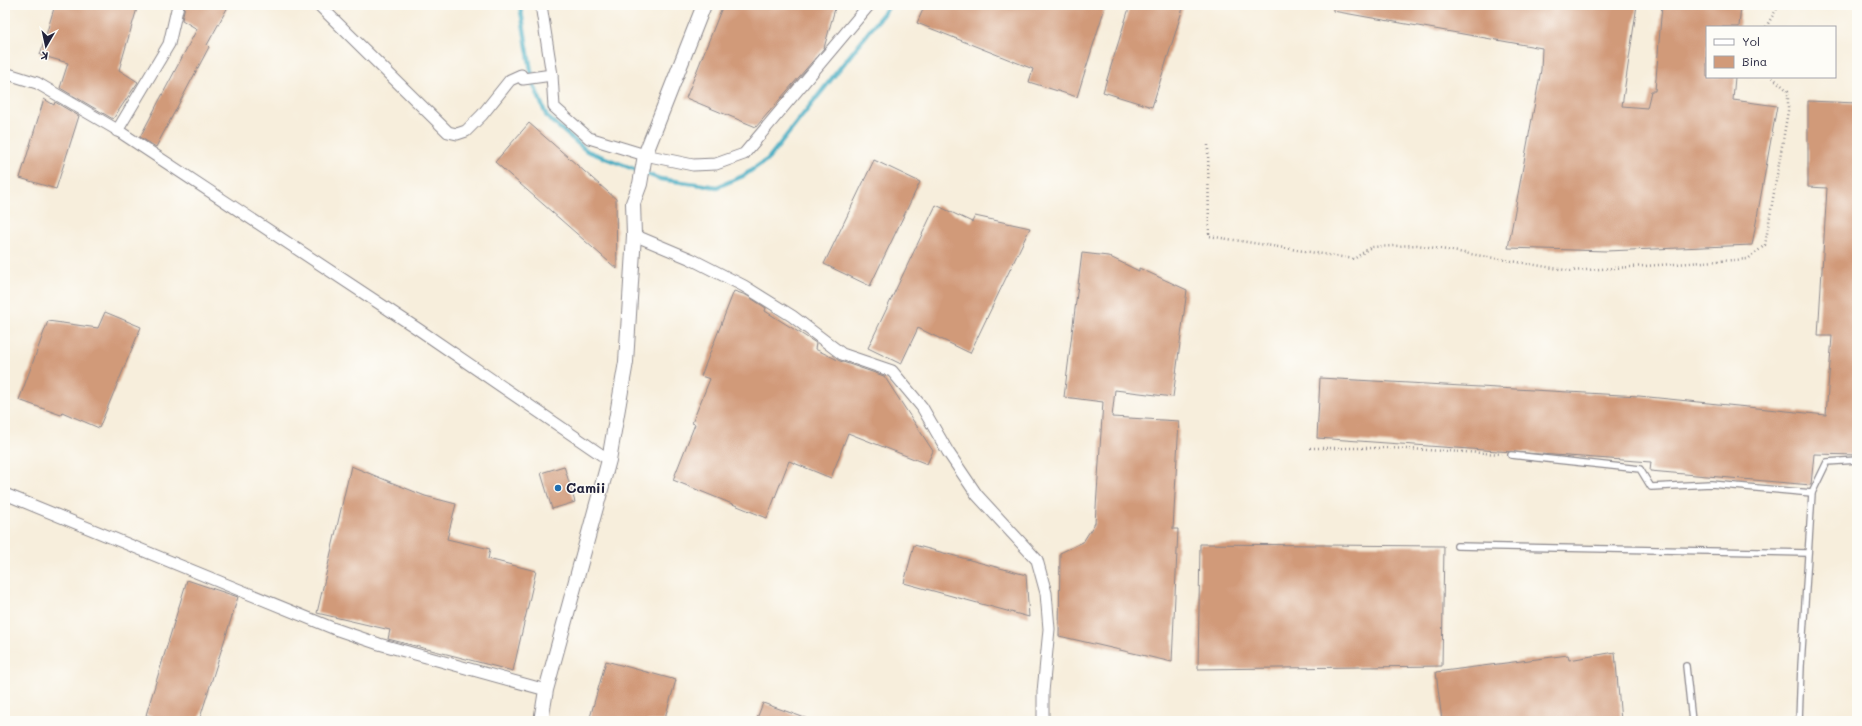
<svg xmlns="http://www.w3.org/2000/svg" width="1862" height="726" font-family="Mali,sans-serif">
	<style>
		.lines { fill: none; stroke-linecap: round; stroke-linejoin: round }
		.stream { stroke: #42abc1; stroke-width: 4.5 }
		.building { fill: #d19a79 }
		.service-casing { stroke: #8c888c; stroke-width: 8 }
		.minor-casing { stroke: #8c888c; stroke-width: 13 }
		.tertiary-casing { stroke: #8c888c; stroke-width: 16 }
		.path { stroke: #8c888c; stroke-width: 2.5; stroke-dasharray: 1 3; stroke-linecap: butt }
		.service { stroke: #fff; stroke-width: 5.5 }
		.minor { stroke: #fff; stroke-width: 11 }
		.tertiary { stroke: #fff; stroke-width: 14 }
		.poi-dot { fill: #1f6fb2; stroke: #fdfcf7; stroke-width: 1.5 }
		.labels { text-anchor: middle; stroke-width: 3; stroke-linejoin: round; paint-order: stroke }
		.poi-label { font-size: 14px; font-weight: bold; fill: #22223b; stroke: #fdfcf7; text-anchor: start }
	</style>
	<rect width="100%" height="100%" fill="#fdfcf7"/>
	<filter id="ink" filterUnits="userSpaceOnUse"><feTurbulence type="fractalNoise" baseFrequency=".025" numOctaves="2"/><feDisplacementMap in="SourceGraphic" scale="8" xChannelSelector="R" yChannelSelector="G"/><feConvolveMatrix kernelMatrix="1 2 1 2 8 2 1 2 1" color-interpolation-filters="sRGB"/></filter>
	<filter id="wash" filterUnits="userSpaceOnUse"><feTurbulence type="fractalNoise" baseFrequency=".012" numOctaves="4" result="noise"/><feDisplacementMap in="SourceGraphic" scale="16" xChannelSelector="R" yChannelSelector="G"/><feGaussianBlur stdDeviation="0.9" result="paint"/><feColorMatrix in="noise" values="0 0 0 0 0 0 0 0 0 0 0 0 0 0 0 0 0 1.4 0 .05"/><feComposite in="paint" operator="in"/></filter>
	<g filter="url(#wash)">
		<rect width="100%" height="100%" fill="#f7eedc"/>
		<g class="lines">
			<path class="stream" d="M 520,5 L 533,83 L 547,117 L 587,151 L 660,179 L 717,187 L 743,176 L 768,159 L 890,5"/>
		</g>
		<g id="blocks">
			<g class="building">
				<path d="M 55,5 L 138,5 L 119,70 L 138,82 L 113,119 L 60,88 L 68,63 L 40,55 Z"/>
				<path d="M 185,5 L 229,5 L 207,45 L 209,47 L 156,147 L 140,137 L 197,29 L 182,20 Z"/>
				<path d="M 723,5 L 836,5 L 824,48 L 756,127 L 686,98 Z"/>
				<path d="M 925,5 L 1097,5 L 1105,7 L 1077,97 L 1029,82 L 1033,69 L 917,23 Z"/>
				<path d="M 1130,5 L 1184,5 L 1152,107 L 1103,92 Z"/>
				<path d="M 1333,5 L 1637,5 L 1622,106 L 1647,108 L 1651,91 L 1655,91 L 1662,5 L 1741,5 L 1739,27 L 1707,27 L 1707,77 L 1735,77 L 1733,100 L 1777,106 L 1752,245 L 1606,251 L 1508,248 L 1541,70 L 1542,48 L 1333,11 Z"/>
				<path d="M 44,99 L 54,105 L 55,102 L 79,116 L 56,189 L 20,178 Z"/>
				<path d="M 1808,101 L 1857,103 L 1857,455 L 1814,454 L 1811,485 L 1650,471 L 1651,462 L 1317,438 L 1320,378 L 1639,396 L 1826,415 L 1832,336 L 1818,336 L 1827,188 L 1808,187 Z"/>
				<path d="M 529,123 L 616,199 L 617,269 L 495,162 Z"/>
				<path d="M 874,160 L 920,182 L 870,286 L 824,264 Z"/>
				<path d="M 936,205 L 972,222 L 975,216 L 1030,228 L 970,353 L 918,328 L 901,364 L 868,348 Z"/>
				<path d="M 1082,253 L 1108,256 L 1139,271 L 1139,268 L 1187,290 L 1173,397 L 1115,390 L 1112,417 L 1179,421 L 1173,529 L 1178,529 L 1172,662 L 1059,636 L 1060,553 L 1083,542 L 1095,523 L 1103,402 L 1064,397 Z"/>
				<path d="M 734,291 L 746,295 L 766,308 L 765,311 L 816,343 L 815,349 L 840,361 L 884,376 L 933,451 L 927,464 L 848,433 L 831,478 L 789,461 L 767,518 L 673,480 L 695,424 L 692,423 L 710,379 L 701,376 Z"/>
				<path d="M 105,312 L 141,327 L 99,428 L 62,412 L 61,415 L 19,400 L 48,321 L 98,328 Z"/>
				<path d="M 351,466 L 425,496 L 456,504 L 447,539 L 490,549 L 488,559 L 536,571 L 513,671 L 388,639 L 390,630 L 317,613 Z"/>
				<path d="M 564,466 L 575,502 L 552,509 L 541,473 Z"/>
				<path d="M 1200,544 L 1444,546 L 1442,666 L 1198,669 Z"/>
				<path d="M 914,545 L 1026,575 L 1029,617 L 904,583 Z"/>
				<path d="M 187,580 L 238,597 L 199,721 L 167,721 L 146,715 Z"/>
				<path d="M 1615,652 L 1621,721 L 1442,721 L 1436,672 L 1568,655 L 1569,660 Z"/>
				<path d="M 606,661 L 676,680 L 664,721 L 589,721 Z"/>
				<path d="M 763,703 L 808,719 L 807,721 L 756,721 Z"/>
			</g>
		</g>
	</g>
	<g filter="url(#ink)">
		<use href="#blocks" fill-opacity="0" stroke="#8c888c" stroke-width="1"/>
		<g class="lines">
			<defs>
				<g id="service">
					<path d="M 1511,455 L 1640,469 L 1651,487 L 1711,484 L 1812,493"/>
					<path d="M 1457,546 L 1807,553"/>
					<path d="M 1686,666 L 1692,721"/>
					<path d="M 1799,721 L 1801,666 L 1812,493 L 1827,462 L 1857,460"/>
				</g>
				<g id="minor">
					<path d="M 319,5 L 448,132 L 457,134 L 466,131 L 482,115 L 510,80 L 521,75 L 523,79 L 552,75"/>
					<path d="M 541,5 L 552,75 L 554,107 L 589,138 L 645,155 L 693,165 L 716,164 L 744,154 L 869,5"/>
					<path d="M 5,73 L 37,83 L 114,128 L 418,329 L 609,460"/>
					<path d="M 117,131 L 169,44 L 178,5"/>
					<path d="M 634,235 L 691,259 L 744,286 L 792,316 L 842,354 L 892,371 L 922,407 L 948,452 L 977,495 L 1037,560 L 1046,593 L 1049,629 L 1043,692 L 1043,721"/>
					<path d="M 5,494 L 335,629 L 379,644 L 546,690"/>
				</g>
				<path id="tertiary" d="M 541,721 L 546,690 L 609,460 L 626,362 L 634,235 L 633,203 L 640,184 L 645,155 L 704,5"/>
			</defs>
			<use href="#service" class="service-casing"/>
			<use href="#minor" class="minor-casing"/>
			<use href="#tertiary" class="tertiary-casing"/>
			<g class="path">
				<path d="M 1766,27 L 1779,5"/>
				<path d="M 1208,145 L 1209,236 L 1354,259 L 1371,247 L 1417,245 L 1571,271 L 1748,259 L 1765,245 L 1788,111 L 1788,91 L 1772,77"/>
				<path d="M 1310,448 L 1389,448 L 1502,454"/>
			</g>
			<use href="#service" class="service"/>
			<use href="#minor" class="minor"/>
			<use href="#tertiary" class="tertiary"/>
		</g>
	</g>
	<circle class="poi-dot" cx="558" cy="488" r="4"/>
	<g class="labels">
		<g class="poi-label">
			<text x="566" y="493">Camii</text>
		</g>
	</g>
	<rect width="1862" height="726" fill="none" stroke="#fdfcf7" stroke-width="20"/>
	<rect x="1706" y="26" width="130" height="52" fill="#fdfcf7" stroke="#a5a5ac"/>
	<rect x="1714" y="39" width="20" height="6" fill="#ffffff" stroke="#a5a5ac"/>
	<text x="1742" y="46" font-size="12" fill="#22223b">Yol</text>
	<rect x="1714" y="56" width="20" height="12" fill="#d19a79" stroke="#a5a5ac"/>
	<text x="1742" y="66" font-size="12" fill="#22223b">Bina</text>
	<g transform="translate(46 46) rotate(189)" stroke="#fdfcf7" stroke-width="3" paint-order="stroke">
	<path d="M0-3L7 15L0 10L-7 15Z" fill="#22223b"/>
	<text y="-6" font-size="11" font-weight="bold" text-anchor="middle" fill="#22223b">K</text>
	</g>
</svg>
